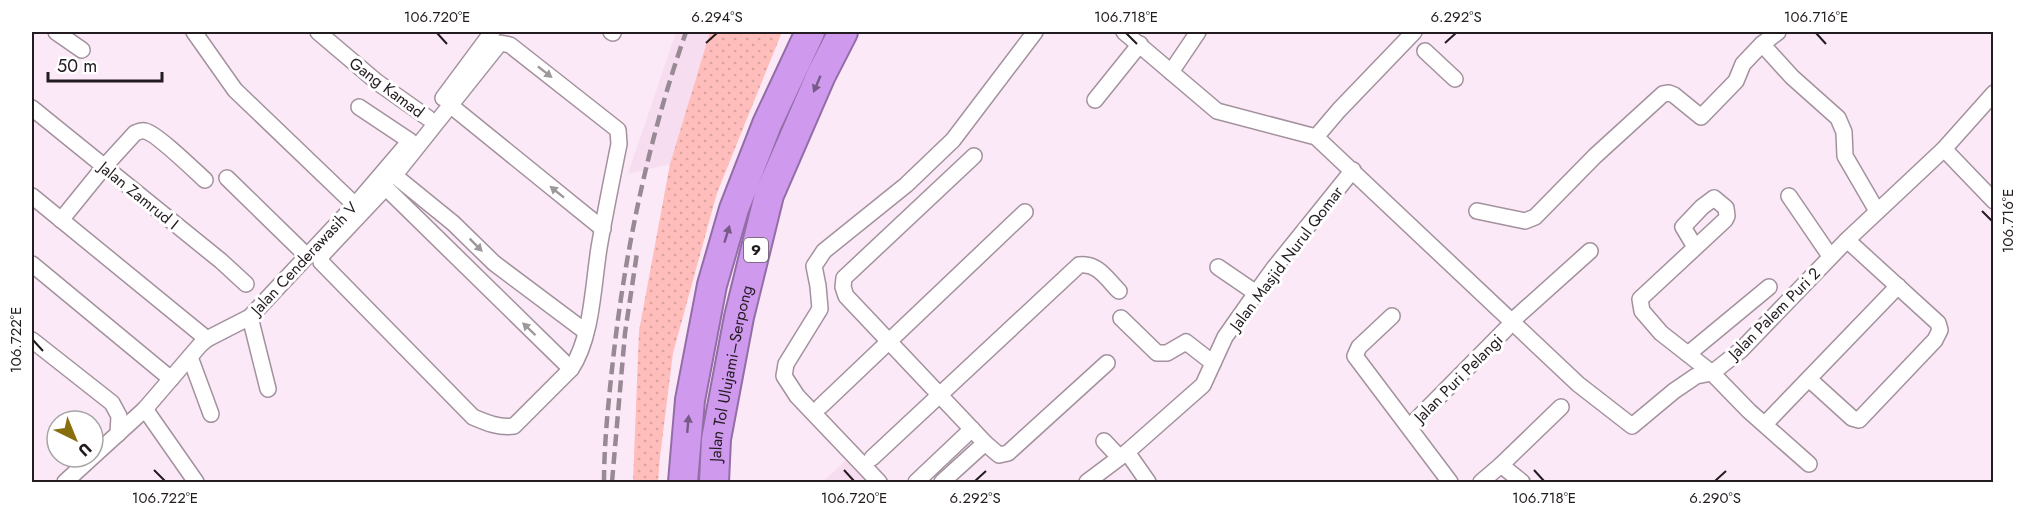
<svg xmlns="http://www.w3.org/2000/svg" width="2025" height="514" font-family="Jost,sans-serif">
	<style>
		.built { fill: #f7ddf0 }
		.grass { fill: url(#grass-dots) }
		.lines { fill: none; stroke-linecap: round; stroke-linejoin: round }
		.minor-casing { stroke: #a3919e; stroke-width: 18 }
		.motorway-casing { stroke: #926da6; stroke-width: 32 }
		.minor { stroke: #fff; stroke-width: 15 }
		.motorway { stroke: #cf99ee; stroke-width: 28 }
		.rail { stroke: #988a94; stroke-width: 4.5; stroke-dasharray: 12 6; stroke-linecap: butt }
		.oneway { fill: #9c989b }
		.oneway2 { fill: #785a87 }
		.ticks { fill: none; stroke: #221b20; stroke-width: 2 }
		.labels { text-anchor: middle; stroke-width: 6; stroke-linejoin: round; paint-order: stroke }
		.shield { fill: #fff; stroke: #645f63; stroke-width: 1.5 }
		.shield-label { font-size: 15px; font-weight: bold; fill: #221b20 }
		.street-label { font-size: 16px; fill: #221b20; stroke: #fff }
		.neatline { fill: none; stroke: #221b20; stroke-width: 2 }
		.ticks-label { font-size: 15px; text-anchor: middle; fill: #221b20 }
	</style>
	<defs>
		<pattern id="grass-dots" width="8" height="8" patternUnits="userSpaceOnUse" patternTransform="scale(1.5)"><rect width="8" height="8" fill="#ffbebb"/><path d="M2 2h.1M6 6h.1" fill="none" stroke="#daa3a0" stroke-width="1.8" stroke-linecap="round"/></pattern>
	</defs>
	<rect width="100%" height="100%" fill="#fce9f7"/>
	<g class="built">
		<path d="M 676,32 L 710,32 L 670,164 L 628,174 Z"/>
		<path d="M 851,456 L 876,482 L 822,482 Z"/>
	</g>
	<path class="grass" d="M 710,32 L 782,32 L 717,193 L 673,353 L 660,457 L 658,482 L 633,482 L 639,331 L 670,164 Z"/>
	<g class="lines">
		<defs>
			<g id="minor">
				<path d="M 56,32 L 82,50"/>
				<path d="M 194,32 L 235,90 L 355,205"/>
				<path d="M 318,32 L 377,82 L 428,118"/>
				<path d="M 611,32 L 613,33"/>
				<path d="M 1124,32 L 1217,111 L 1316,137 L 1578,384 L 1632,426 L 1674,391 L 1696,376 L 1712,373 L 1741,350 L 1847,240 L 1944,149 L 1994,93"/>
				<path d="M 1762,44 L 1792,77 L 1838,118 L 1844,132 L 1845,156 L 1877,211"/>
				<path d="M 1425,51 L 1455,79"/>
				<path d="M 1171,72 L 1198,32"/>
				<path d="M 443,98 L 492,32"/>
				<path d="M 1095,100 L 1140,44"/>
				<path d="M 450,105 L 603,229"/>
				<path d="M 359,107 L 410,141"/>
				<path d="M 32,108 L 221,261 L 246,284"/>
				<path d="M 1316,137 L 1339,110 L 1414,32"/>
				<path d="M 1944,149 L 1994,201"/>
				<path d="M 974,156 L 844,278 L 843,287 L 846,296 L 985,443"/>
				<path d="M 389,171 L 453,223 L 494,263 L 586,332"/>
				<path d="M 227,178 L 307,256"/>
				<path d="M 378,180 L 571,369"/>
				<path d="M 386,187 L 322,255 L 321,262 L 473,417 C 487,423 499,428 514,426 L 571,369 C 592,338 593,286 599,248 C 605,213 612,179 619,144 L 618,130 L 510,45 L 500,43 L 394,176"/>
				<path d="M 32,196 L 207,339"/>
				<path d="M 1789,196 L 1830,256"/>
				<path d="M 1477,211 L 1525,221 L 1535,217 L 1595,156 L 1663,94 L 1669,93 L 1674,95 L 1701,117 L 1736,81 L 1743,64 L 1762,44 L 1778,32"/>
				<path d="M 61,220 L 104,167 L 135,133 C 138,132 141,130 145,131 C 156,133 194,170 205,180"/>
				<path d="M 1695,247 L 1683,227 L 1702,207 L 1714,198 L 1726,208 L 1727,216 L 1725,220 L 1640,299 L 1642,311 L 1661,333 L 1712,373 L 1749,411 L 1809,464"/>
				<path d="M 32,264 L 171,379"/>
				<path d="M 1218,267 L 1256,293"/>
				<path d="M 1392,316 L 1359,347 L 1355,356 L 1450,482"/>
				<path d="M 250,317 L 268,389"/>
				<path d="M 1121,318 L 1157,353 L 1167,353 L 1186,342 L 1213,363"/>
				<path d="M 1512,321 L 1590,251"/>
				<path d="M 32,340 L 112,403 L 119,416 L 118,434"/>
				<path d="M 1688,354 L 1769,287"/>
				<path d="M 190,357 L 211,414"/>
				<path d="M 1809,379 L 1852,418 L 1859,420 L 1935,340 L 1940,330 L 1938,323 L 1847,240"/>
				<path d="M 821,406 L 1025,212"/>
				<path d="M 145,409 L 196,482"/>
				<path d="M 1765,424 L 1898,286"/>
				<path d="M 1409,427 L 1506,329"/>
				<path d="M 1104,441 L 1119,457"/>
				<path d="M 1127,452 L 1148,482"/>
				<path d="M 872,458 L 1079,265 C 1097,262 1107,279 1119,291"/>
				<path d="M 1501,465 L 1522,482"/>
				<path d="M 65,482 L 145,409 L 200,345 L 207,339 L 250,317 L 355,205 L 408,143"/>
				<path d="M 879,482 L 797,396 L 784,376 L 786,364 L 820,309 L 818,286 L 814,266 L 824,251 L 906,185 L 953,140 L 1035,32"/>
				<path d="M 916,482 L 972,429"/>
				<path d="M 942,482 L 985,443 L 999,455 L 1008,453 L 1107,363"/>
				<path d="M 1087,482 L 1127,452 L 1203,385 L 1225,337 L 1256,293 L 1274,268 L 1353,170"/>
				<path d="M 1481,482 L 1501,465 L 1561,407"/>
			</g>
			<g id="motorway">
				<path d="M 683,482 L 690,400 L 712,285 L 734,209 L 767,124 L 810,32"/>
				<path id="s1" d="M 714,482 L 716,439 L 739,317 L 769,195 L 821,75 L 843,32"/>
			</g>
		</defs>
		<use href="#minor" class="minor-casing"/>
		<use href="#motorway" class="motorway-casing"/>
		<use href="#minor" class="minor"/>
		<use href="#motorway" class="motorway"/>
		<g class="rail">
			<path d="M 604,482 C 604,445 608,407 612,369 C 624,255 648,140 686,32"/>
			<path d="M 612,482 L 625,333 L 637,253"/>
		</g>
	</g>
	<defs><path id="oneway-solid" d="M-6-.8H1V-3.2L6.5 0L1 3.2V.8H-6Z" transform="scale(1.5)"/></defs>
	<g class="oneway">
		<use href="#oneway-solid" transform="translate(545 72) rotate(38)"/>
		<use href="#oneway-solid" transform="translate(557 192) rotate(-141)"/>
		<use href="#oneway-solid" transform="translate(476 245) rotate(45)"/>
		<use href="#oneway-solid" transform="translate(529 329) rotate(-136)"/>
	</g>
	<g class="oneway2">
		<use href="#oneway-solid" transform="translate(817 84) rotate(113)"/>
		<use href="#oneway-solid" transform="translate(727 234) rotate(-73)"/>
		<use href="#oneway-solid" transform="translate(688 424) rotate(-85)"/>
	</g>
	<path class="ticks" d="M 437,33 L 447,44M 1126,33 L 1137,44M 1816,33 L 1826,44M 706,43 L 717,33M 1445,43 L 1456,33M 1982,211 L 1992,221M 33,340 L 43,351M 154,470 L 165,481M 844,470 L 854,481M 1534,470 L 1544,481M 975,481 L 986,471M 1715,481 L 1726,471"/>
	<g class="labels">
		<rect class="shield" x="744" y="238" width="24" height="24" rx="4.5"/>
		<g class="shield-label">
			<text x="756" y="255">9</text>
		</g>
		<g class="street-label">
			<text transform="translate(387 87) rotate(37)" y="6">Gang Kamad</text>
			<text transform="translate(139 195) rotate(39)" y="6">Jalan Zamrud I</text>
			<text transform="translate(304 258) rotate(-47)" y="6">Jalan Cenderawasih V</text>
			<text transform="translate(1286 258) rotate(-53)" y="6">Jalan Masjid Nurul Qomar</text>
			<text transform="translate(1774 313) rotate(-45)" y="6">Jalan Palem Puri 2</text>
			<text dy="6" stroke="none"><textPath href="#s1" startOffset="110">Jalan Tol Ulujami–Serpong</textPath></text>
			<text transform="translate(1458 378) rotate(-45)" y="6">Jalan Puri Pelangi</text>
		</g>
	</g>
	<rect width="2025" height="514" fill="none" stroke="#ffffff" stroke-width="66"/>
	<g transform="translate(75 439) rotate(137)"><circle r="28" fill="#ffffff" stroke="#a7a4a6" stroke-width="1.5"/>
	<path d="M0-4.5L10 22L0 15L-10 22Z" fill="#896e0e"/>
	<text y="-9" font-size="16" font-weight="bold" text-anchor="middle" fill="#221b20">U</text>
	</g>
	<path d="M48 72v9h114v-9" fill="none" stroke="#221b20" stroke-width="3"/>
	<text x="57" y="72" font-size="18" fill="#221b20" stroke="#ffffff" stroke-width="4.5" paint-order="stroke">50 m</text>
	<rect x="33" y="33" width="1959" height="448" class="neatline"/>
	<g class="ticks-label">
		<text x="437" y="22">106.720°E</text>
		<text x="717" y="22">6.294°S</text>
		<text x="1126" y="22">106.718°E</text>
		<text x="1456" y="22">6.292°S</text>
		<text x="1816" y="22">106.716°E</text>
		<text transform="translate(2008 221) rotate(-90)" y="5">106.716°E</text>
		<text transform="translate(16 340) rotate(-90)" y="5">106.722°E</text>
		<text x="165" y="503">106.722°E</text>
		<text x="854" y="503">106.720°E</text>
		<text x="975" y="503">6.292°S</text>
		<text x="1544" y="503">106.718°E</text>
		<text x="1715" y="503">6.290°S</text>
	</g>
</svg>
